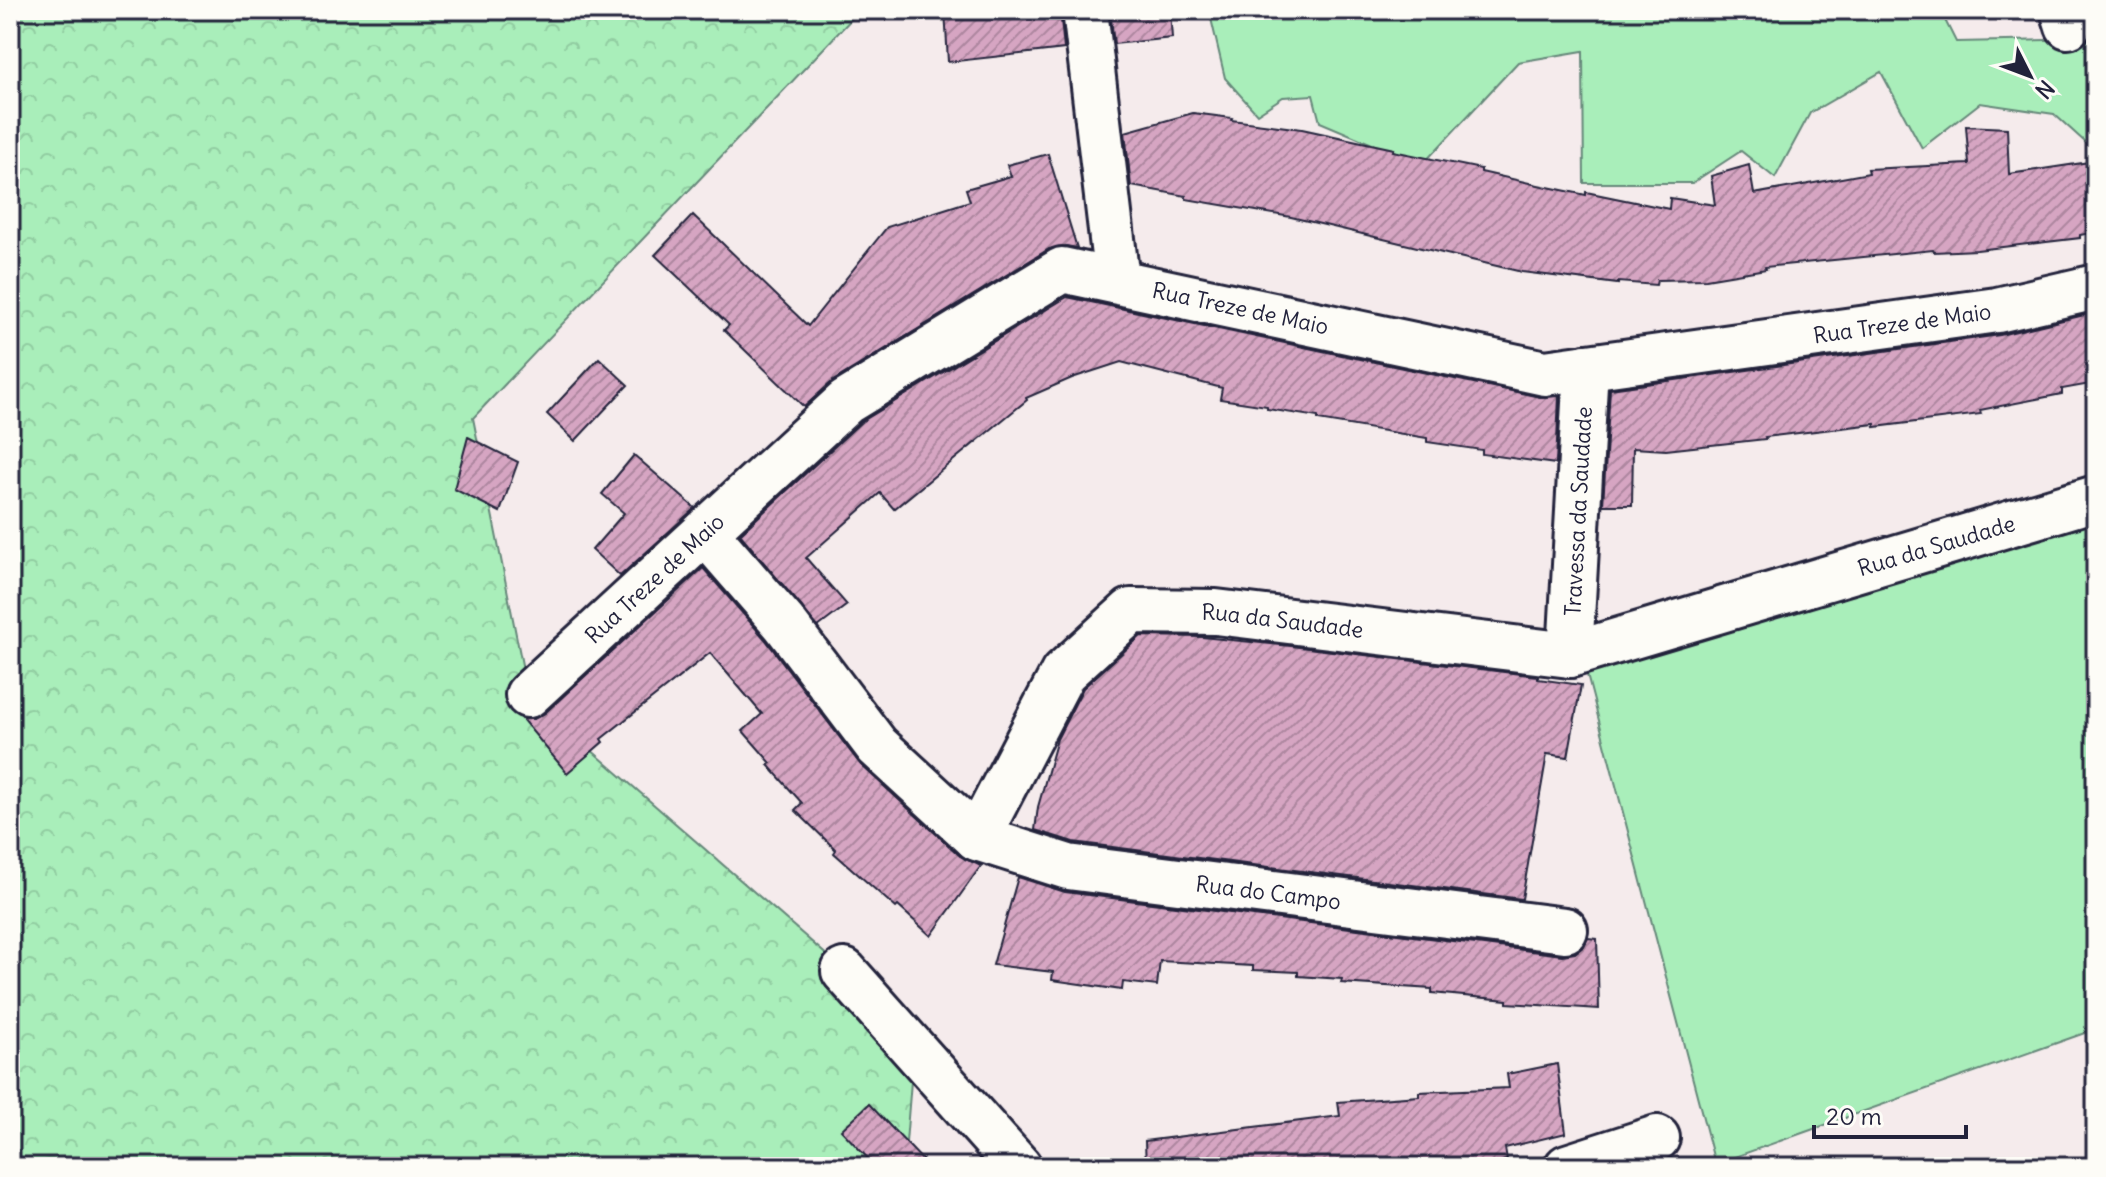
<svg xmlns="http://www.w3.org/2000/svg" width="2106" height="1177" font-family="Delius,sans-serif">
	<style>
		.green { fill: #a9eeba; stroke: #66887a; stroke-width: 2 }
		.forest { fill: url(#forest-crowns); stroke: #66887a; stroke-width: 2 }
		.building { fill: url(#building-hatch); stroke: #22223b; stroke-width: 2 }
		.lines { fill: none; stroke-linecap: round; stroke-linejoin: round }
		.street-casing { stroke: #22223b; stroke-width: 50 }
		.street { stroke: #fdfcf7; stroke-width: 44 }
		.labels { text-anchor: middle; stroke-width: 6; stroke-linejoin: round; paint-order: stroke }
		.street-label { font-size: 22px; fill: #22223b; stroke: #fdfcf7 }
	</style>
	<defs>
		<pattern id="forest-crowns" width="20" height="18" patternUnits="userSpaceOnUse" patternTransform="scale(2)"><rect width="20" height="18" fill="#a9eeba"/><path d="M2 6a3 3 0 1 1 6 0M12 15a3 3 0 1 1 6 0" fill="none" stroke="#91cca1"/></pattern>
		<pattern id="building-hatch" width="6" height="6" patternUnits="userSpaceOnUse" patternTransform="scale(2)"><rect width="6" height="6" fill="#d6a5c2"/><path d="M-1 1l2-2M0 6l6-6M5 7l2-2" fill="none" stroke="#ad869f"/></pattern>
	</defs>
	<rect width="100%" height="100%" fill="#f5ebec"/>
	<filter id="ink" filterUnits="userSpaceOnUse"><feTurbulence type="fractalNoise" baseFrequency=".0125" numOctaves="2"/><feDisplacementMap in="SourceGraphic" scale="16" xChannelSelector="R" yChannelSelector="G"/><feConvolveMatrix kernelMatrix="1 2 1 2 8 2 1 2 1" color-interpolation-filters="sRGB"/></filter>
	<g filter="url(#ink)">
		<g class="green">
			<path d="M 1209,10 L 1940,10 L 1956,42 L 2096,39 L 2096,152 L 2054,114 L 1980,103 L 1922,148 L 1881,72 L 1810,113 L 1775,178 L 1741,151 L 1692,183 L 1584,183 L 1583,51 L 1518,62 L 1422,165 L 1320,122 L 1313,95 L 1283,97 L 1257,114 L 1225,78 Z"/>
			<path d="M 2096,507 L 2096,1029 L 1715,1164 L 1586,671 Z"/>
		</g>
		<path class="forest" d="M 10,10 L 860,10 L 473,418 L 528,695 L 915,1032 L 904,1167 L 10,1167 Z"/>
		<g class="building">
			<path d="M 945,10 L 1060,10 L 1064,49 L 948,62 Z"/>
			<path d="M 1110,10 L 1170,10 L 1172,38 L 1114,44 Z"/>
			<path d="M 1193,113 L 1232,118 L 1231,120 L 1302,129 L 1394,149 L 1393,151 L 1481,169 L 1481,172 L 1538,185 L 1586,195 L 1586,192 L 1669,209 L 1670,198 L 1715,205 L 1711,176 L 1749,165 L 1754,194 L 1869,173 L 1868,169 L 1969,164 L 1966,126 L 2007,128 L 2009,174 L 2096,161 L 2096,232 L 2080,235 L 2080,238 L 1977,250 L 1934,252 L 1933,250 L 1765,267 L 1766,269 L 1706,279 L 1657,280 L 1656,285 L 1618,282 L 1618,284 L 1522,272 L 1291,217 L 1186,199 L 1186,196 L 1131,186 L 1125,132 Z"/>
			<path d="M 1048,154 L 1077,248 L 1066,246 L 1049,249 L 833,381 L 804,407 L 724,330 L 729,325 L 655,255 L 693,215 L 808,326 L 887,227 L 970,201 L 966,189 L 1011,176 L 1007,165 Z"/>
			<path d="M 1067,297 L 1540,397 L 1559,396 L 1556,464 L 1482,454 L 1482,450 L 1427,442 L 1427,438 L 1318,420 L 1318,417 L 1267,409 L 1267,406 L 1220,399 L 1222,388 L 1121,362 L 1072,378 L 1026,398 L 1027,400 L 894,509 L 880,493 L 806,558 L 847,605 L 818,627 L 740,534 L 861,422 Z"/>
			<path d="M 2093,313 L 2096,329 L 2096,383 L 2062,389 L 2062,394 L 1980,410 L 1981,414 L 1875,427 L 1875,424 L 1765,437 L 1766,439 L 1666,450 L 1633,448 L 1632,505 L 1603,505 L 1610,389 L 2000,335 Z"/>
			<path d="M 599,358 L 628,385 L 575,441 L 547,414 Z"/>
			<path d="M 468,437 L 518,462 L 500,512 L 454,489 Z"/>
			<path d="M 634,455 L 695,508 L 620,576 L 592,550 L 624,513 L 602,494 Z"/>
			<path d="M 703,568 L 765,639 L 860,764 L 960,856 L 981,866 L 931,936 L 898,906 L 896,908 L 834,853 L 836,850 L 795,810 L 802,803 L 768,765 L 771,763 L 743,731 L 762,714 L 710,653 L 601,739 L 603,742 L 567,773 L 522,719 L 534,719 L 545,713 Z"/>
			<path d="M 1141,636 L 1202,637 L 1291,646 L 1538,676 L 1538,679 L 1581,685 L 1568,757 L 1547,754 L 1522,899 L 1073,842 L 1035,830 L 1038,807 L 1057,739 L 1083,688 Z"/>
			<path d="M 1018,877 L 1065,892 L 1562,955 L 1575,953 L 1584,946 L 1588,938 L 1597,939 L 1599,1009 L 1507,1003 L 1507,1000 L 1432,993 L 1432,989 L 1341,983 L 1342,979 L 1298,976 L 1298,972 L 1253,970 L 1253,966 L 1160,961 L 1157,986 L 1123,982 L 1122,990 L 1052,980 L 1053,972 L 993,965 Z"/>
			<path d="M 1557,1064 L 1566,1133 L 1505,1148 L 1507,1160 L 1467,1167 L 1146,1167 L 1145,1141 L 1340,1116 L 1338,1102 L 1419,1096 L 1419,1092 L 1509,1088 L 1507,1074 Z"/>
			<path d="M 869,1104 L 929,1167 L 876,1167 L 841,1130 Z"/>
		</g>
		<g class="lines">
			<defs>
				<g id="street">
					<path d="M 1085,10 L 1117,281"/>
					<path d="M 2063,10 L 2068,26"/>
					<path id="s1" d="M 705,532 L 784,623 L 877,746 L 977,838 L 1068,867 L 1565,930"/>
					<path id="s2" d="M 1570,655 L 1586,367"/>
					<path id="s3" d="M 528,695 L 846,402 L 1062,270 L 1545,373 L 1997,310 L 2096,287"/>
					<path id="s4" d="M 977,838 L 1063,673 L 1131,611 L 1216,612 L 1570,655 L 2096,498"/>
					<path d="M 844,971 L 1019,1167"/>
					<path d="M 1567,1167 L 1657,1138"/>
				</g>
			</defs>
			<use href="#street" class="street-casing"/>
			<use href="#street" class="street"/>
		</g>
	</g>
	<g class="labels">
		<g class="street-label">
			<text dy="8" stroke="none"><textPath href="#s3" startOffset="868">Rua Treze de Maio</textPath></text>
			<text dy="8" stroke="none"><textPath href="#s3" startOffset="1540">Rua Treze de Maio</textPath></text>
			<text dy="8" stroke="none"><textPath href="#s2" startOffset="144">Travessa da Saudade</textPath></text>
			<text dy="8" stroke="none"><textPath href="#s4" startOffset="1102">Rua da Saudade</textPath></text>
			<text dy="8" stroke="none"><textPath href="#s3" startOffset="172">Rua Treze de Maio</textPath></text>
			<text dy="8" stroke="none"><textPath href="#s4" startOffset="430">Rua da Saudade</textPath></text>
			<text dy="8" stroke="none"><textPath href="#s1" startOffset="708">Rua do Campo</textPath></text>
		</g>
	</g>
	<rect width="2106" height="1177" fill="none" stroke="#fdfcf7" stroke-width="40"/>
	<rect x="20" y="20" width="2066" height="1137" fill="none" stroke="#22223b" stroke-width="3" filter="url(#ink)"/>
	<g transform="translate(2030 76) rotate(132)" stroke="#fdfcf7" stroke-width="6" paint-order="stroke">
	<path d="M0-6L14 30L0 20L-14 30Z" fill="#22223b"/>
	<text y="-12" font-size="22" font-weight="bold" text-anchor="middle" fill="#22223b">N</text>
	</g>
	<path d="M1814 1125v12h152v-12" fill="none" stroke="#22223b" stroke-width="4"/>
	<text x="1826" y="1125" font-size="24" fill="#22223b" stroke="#fdfcf7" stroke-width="6" paint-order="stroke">20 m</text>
</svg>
